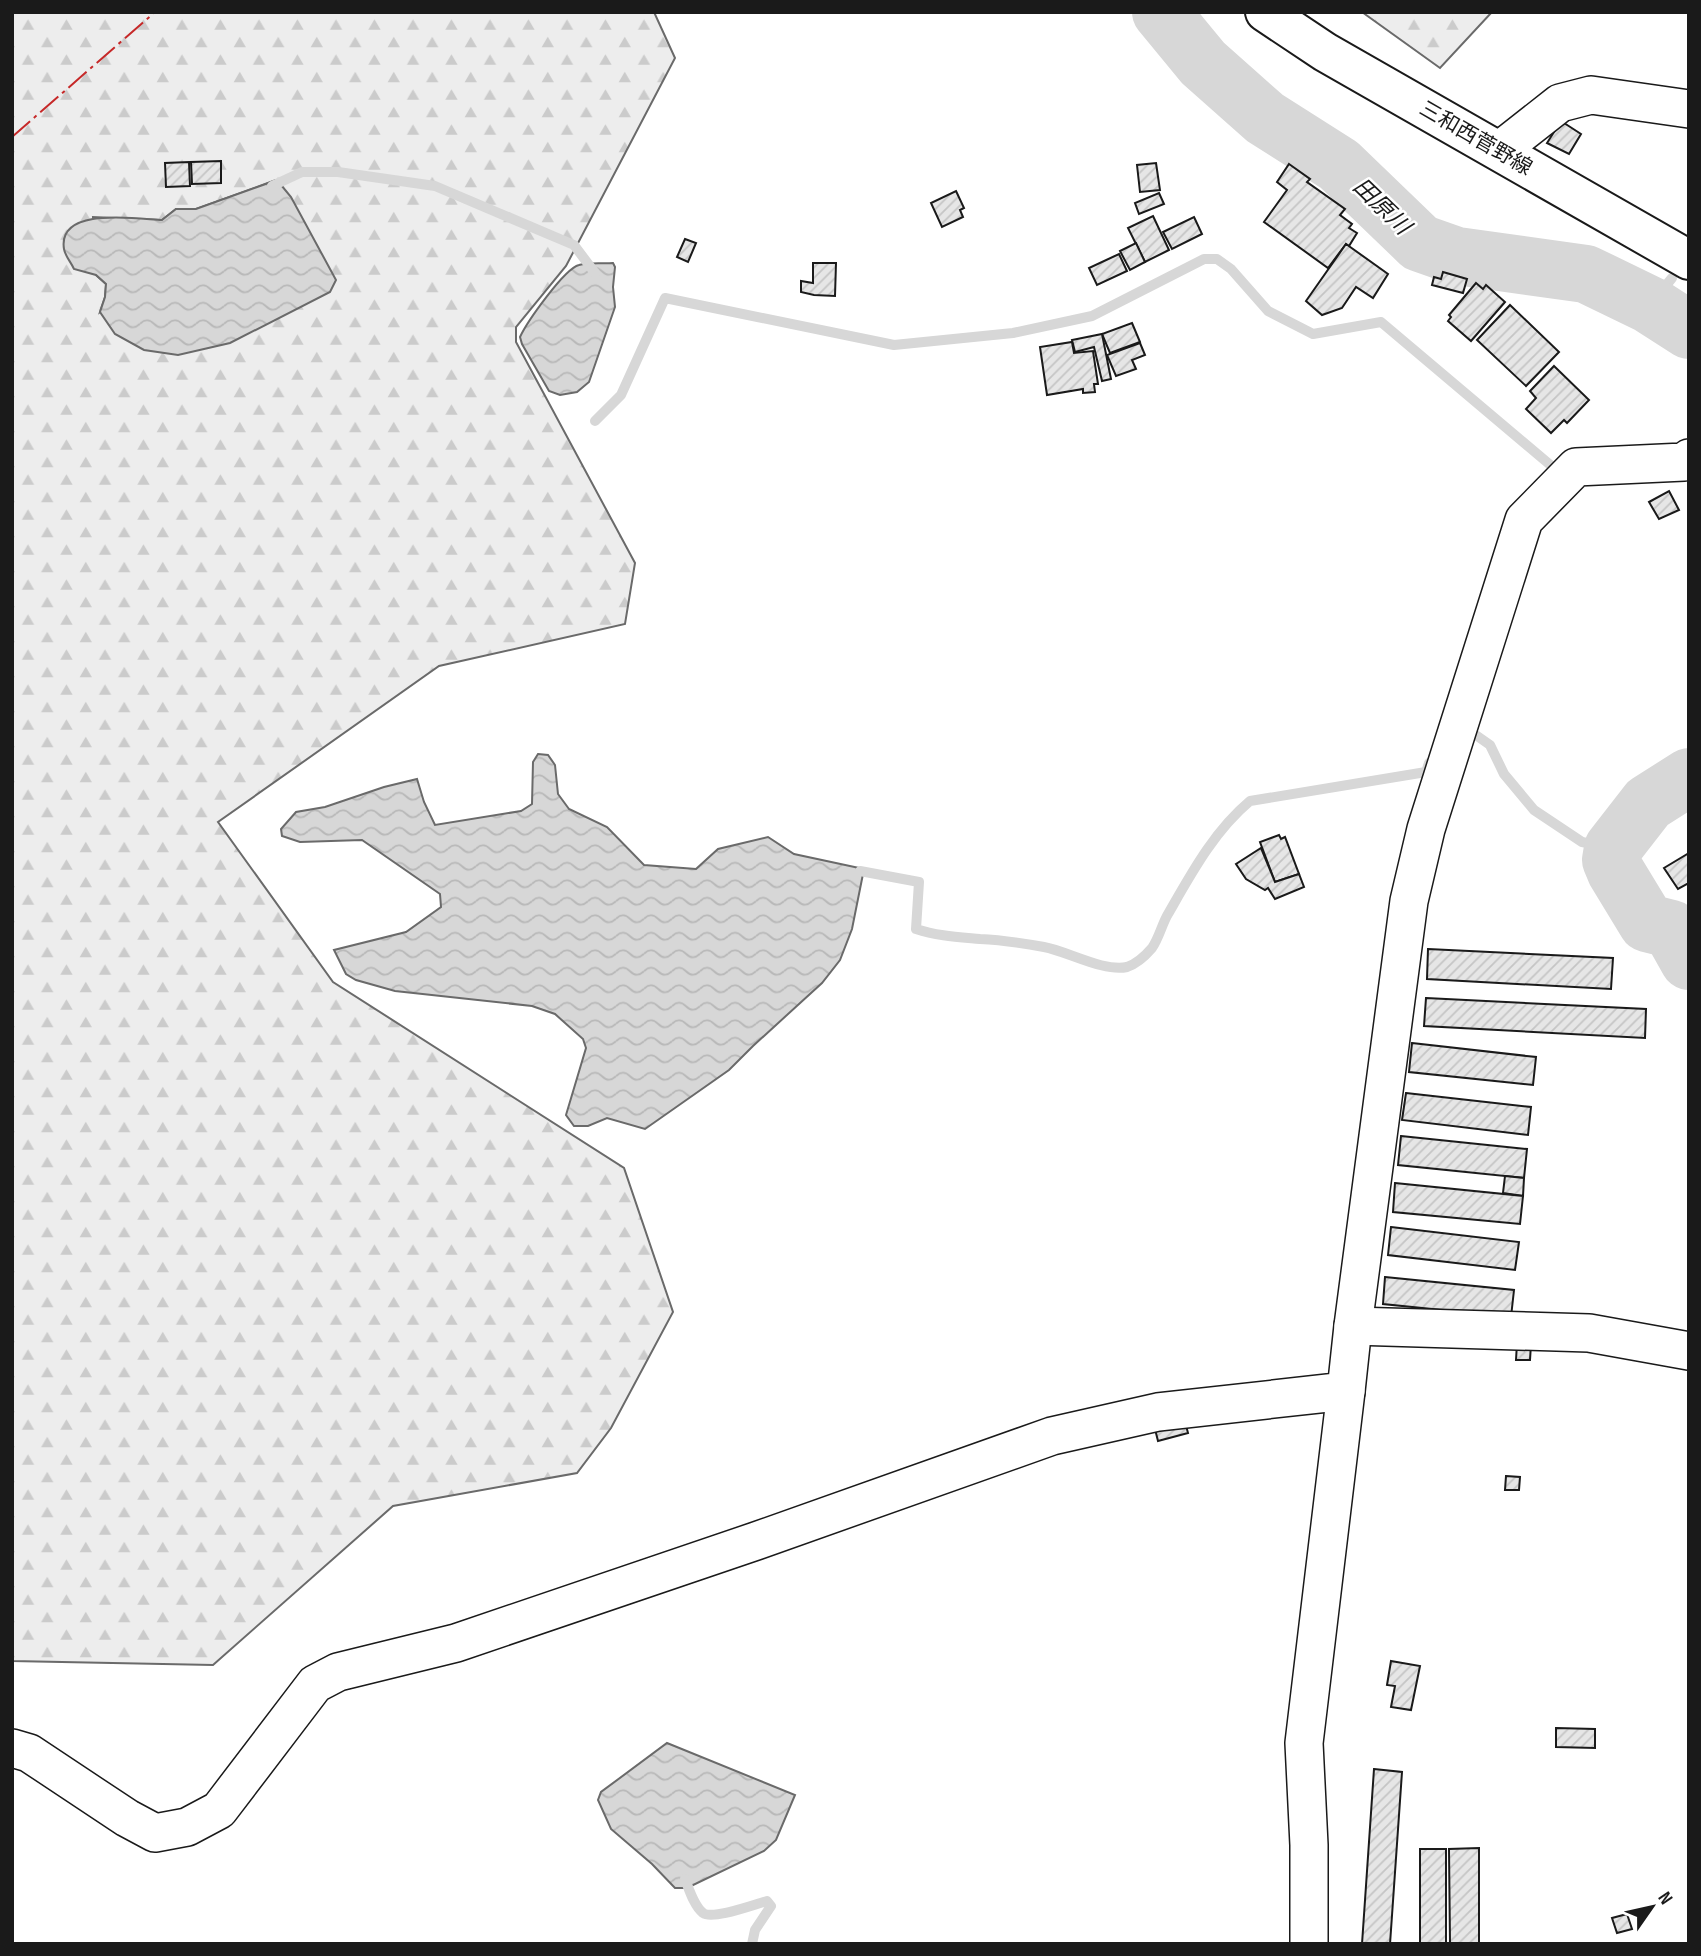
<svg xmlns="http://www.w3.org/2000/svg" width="1701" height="1956" font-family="'Sofia Sans Condensed','Noto Sans JP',sans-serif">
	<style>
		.forest { fill: url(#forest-firs); stroke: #6a6a6a; stroke-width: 2; fill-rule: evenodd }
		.water { fill: url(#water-waves); stroke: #6a6a6a; stroke-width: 2 }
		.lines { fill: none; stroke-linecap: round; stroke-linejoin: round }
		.stream { stroke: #d7d7d7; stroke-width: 10 }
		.river { stroke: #d7d7d7; stroke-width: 58 }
		.building { fill: url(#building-hatch); stroke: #1a1a1a; stroke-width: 2 }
		.minor-casing { stroke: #1a1a1a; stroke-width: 40 }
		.major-casing { stroke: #1a1a1a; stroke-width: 42 }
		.minor { stroke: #fff; stroke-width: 37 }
		.major { stroke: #fff; stroke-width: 38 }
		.power { stroke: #c62828; stroke-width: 2; stroke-dasharray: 24 5 3.5 5; stroke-linecap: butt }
		.labels { text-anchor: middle; stroke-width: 5; stroke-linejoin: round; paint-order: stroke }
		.street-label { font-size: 21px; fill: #1a1a1a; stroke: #fff }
		.water-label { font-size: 23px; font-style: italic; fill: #1a1a1a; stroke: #fff }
	</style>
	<defs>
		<pattern id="forest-firs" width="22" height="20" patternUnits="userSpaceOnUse" patternTransform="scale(1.75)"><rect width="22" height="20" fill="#ededed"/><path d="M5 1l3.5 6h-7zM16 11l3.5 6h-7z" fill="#cbcbcb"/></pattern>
		<pattern id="water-waves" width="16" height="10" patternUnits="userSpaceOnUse" patternTransform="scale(1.75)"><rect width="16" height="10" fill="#d7d7d7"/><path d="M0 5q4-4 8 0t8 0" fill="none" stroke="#b8b8b8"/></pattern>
		<pattern id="building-hatch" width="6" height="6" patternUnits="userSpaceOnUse" patternTransform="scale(1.75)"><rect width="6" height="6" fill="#e6e6e6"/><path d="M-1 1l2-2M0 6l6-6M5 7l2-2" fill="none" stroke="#c5c5c5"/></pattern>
	</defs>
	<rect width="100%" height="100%" fill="#fff"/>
	<g class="forest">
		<path d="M 12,12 L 654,12 L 675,58 L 566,266 L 516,327 L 516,342 L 635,563 L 625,624 L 439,666 L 218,822 L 333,982 L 624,1168 L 673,1312 L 611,1428 L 577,1473 L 393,1506 L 213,1665 L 12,1661 ZM 276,180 L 100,312 L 105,297 L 106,284 L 96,275 L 93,217 L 162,220 L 176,209 L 196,209 Z"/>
		<path d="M 1362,12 L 1492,12 L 1440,68 Z"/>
	</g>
	<g class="water">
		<path d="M 277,180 L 291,197 L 336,280 L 330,292 L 230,343 L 178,355 L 144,350 L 115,334 L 100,312 L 105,297 L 106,284 L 96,275 L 74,269 C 71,262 65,256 64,249 C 57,206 138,219 162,220 L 176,209 L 196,209 Z"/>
		<path d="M 613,263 L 615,267 L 613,287 L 615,307 L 589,382 L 577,392 L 560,395 L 549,391 L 522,344 L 520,337 C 527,322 564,269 579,265 C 589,262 603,264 613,263 Z"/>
		<path d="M 538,754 L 548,755 L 555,765 L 558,794 L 569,809 L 607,827 L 644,865 L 696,869 L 718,849 L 768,837 L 794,854 L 864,869 L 852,929 L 840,960 L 822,983 L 753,1046 L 729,1070 L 645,1129 L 607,1118 L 588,1126 L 574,1126 L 566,1115 L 586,1048 L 583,1039 L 555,1014 L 532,1006 L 395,991 L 356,980 L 346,974 L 334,950 L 406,932 L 441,907 L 440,894 L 362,840 L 300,842 L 282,836 L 281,829 L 296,812 L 325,807 L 384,787 L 417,779 L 424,802 L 435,825 L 521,811 L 532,804 L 533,762 Z"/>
		<path d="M 667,1743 L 795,1795 L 776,1840 L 764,1851 L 687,1888 L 675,1888 L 652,1864 L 611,1829 L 598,1800 L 601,1792 Z"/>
	</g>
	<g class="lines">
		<g class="stream">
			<path d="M 272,186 L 302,172 L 338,172 L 435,186 L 574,245 L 595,273"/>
			<path d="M 1650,305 L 1672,278"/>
			<path d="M 595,421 L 621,395 L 665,298 L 894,345 L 1013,333 L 1092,316 L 1204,259 L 1217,259 L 1231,269 L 1268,311 L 1313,334 L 1381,322 L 1561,474"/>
			<path d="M 1470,731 L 1490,745 L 1504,774 L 1534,810 L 1582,842 L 1613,848"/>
			<path d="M 860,871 L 919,882 L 916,929 C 937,936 958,937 980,939 C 1001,940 1022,943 1044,947 C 1067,951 1103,972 1127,967 C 1136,964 1146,955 1152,948 C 1159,938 1162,924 1168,914 C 1191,874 1214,831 1250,801 L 1426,772 L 1429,763"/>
			<path d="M 685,1879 C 689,1889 694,1906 703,1913 C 713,1920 755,1904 767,1901 L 771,1906 L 755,1930 L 752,1944"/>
		</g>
		<g class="river">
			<path d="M 1161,12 L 1203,63 L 1265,118 L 1339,165 L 1420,243 L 1457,256 L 1586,274 L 1650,305 L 1689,330"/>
			<path d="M 1689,777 L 1648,803 L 1613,848 L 1611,860 L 1616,872 L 1647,923 L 1671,929 L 1689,961"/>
		</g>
	</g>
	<g class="building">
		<path d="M 1561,121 L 1581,134 L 1569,154 L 1547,143 Z"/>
		<path d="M 221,161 L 221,183 L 192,184 L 191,162 Z"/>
		<path d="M 189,162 L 190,186 L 166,187 L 165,163 Z"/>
		<path d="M 1156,163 L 1160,190 L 1140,192 L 1137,165 Z"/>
		<path d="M 1289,164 L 1310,179 L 1307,182 L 1345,209 L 1340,215 L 1352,224 L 1349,228 L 1357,233 L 1349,246 L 1346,244 L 1328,268 L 1264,222 L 1287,190 L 1277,182 Z"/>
		<path d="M 956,191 L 964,208 L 960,210 L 963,217 L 942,227 L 931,203 Z"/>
		<path d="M 1159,193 L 1164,204 L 1139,214 L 1135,203 Z"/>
		<path d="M 1153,216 L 1169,250 L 1145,262 L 1128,228 Z"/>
		<path d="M 1194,217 L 1202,234 L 1172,249 L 1163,232 Z"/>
		<path d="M 685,239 L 696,243 L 688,262 L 677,257 Z"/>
		<path d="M 1136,243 L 1145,262 L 1130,270 L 1120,251 Z"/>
		<path d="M 1346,244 L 1388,274 L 1373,298 L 1356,287 L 1342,308 L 1322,315 L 1306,301 Z"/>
		<path d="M 1119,254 L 1127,271 L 1097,285 L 1089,268 Z"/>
		<path d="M 813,263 L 836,263 L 835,296 L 814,295 L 801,292 L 801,281 L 813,283 Z"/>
		<path d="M 1443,272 L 1467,279 L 1463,293 L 1432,285 L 1434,277 L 1441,279 Z"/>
		<path d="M 1476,283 L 1483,289 L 1486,285 L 1505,302 L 1471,341 L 1448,321 L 1451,317 L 1449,315 Z"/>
		<path d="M 1510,305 L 1559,352 L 1526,386 L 1477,340 Z"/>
		<path d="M 1132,323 L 1140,342 L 1110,353 L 1102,334 Z"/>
		<path d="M 1102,334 L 1111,379 L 1102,381 L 1094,347 L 1075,352 L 1072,340 Z"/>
		<path d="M 1072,342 L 1074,353 L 1093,351 L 1098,384 L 1094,384 L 1095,392 L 1083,393 L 1083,389 L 1047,395 L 1040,347 Z"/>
		<path d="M 1140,343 L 1145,355 L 1132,360 L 1136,369 L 1116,376 L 1107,355 Z"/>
		<path d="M 1554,366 L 1589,400 L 1567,423 L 1564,420 L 1551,433 L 1526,409 L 1536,398 L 1530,391 Z"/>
		<path d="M 1669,491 L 1679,510 L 1659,519 L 1649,502 Z"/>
		<path d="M 1279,835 L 1281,839 L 1285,837 L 1299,874 L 1275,882 L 1260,842 Z"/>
		<path d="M 1261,848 L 1275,882 L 1299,874 L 1304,887 L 1275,899 L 1268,888 L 1265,890 L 1246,879 L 1236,864 Z"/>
		<path d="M 1689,853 L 1689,883 L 1678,889 L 1664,868 Z"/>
		<path d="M 1428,949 L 1613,958 L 1611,989 L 1427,979 Z"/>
		<path d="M 1426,998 L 1646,1009 L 1645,1038 L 1424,1026 Z"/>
		<path d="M 1412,1043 L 1536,1057 L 1533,1085 L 1409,1072 Z"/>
		<path d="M 1406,1093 L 1531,1107 L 1528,1135 L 1402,1120 Z"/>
		<path d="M 1401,1136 L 1527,1149 L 1524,1178 L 1398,1165 Z"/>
		<path d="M 1505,1176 L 1524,1178 L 1523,1196 L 1503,1193 Z"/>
		<path d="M 1395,1183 L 1523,1196 L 1520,1224 L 1393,1212 Z"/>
		<path d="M 1391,1227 L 1519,1242 L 1515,1270 L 1388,1255 Z"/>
		<path d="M 1385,1277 L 1514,1290 L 1511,1317 L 1383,1304 Z"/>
		<path d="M 1517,1343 L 1531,1344 L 1530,1360 L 1516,1360 Z"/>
		<path d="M 1184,1418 L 1188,1433 L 1158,1441 L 1154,1425 Z"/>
		<path d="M 1506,1476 L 1520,1477 L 1519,1490 L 1505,1490 Z"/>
		<path d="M 1391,1661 L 1420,1666 L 1411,1710 L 1391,1707 L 1395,1686 L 1387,1685 Z"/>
		<path d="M 1556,1728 L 1595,1729 L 1595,1748 L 1556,1747 Z"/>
		<path d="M 1374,1769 L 1402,1772 L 1390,1944 L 1362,1944 Z"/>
		<path d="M 1479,1848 L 1479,1944 L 1450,1944 L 1449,1849 Z"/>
		<rect x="1420" y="1849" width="26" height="95"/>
		<path d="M 1627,1914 L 1632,1929 L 1617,1933 L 1612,1918 Z"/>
	</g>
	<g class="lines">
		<defs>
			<g id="minor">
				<path d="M 1499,151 L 1560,103 L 1591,95 L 1689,109"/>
				<path d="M 1353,1326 L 1589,1333 L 1689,1351"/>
				<path d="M 12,1748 L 29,1753 L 127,1818 L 155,1833 L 187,1827 L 219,1810 L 315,1684 L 338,1672 L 456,1643 L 756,1541 L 1052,1436 L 1158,1412 L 1346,1391 L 1353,1326 L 1409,901 L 1426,829 L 1524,520 L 1576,467 L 1684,462 L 1689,458"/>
				<path d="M 1309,1944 L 1309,1845 L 1304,1743 L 1346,1391"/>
			</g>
			<path id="major" d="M 1265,12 L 1325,52 L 1689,260"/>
		</defs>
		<use href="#minor" class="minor-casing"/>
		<use href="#major" class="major-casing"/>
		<use href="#minor" class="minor"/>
		<use href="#major" class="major"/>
		<path class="power" d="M 12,137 L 155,12"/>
	</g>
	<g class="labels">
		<g class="street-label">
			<text transform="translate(1476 138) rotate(30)" y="7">三和西菅野線</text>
		</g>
		<g class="water-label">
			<text transform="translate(1382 206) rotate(44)" y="8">田原川</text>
		</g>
	</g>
	<rect width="1701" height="1956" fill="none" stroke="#1a1a1a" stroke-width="28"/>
	<g transform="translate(1652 1907) rotate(56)" stroke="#ffffff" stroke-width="5" paint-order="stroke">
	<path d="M0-5L12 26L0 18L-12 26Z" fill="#1a1a1a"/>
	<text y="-10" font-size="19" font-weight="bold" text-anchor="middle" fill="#1a1a1a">N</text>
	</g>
</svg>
